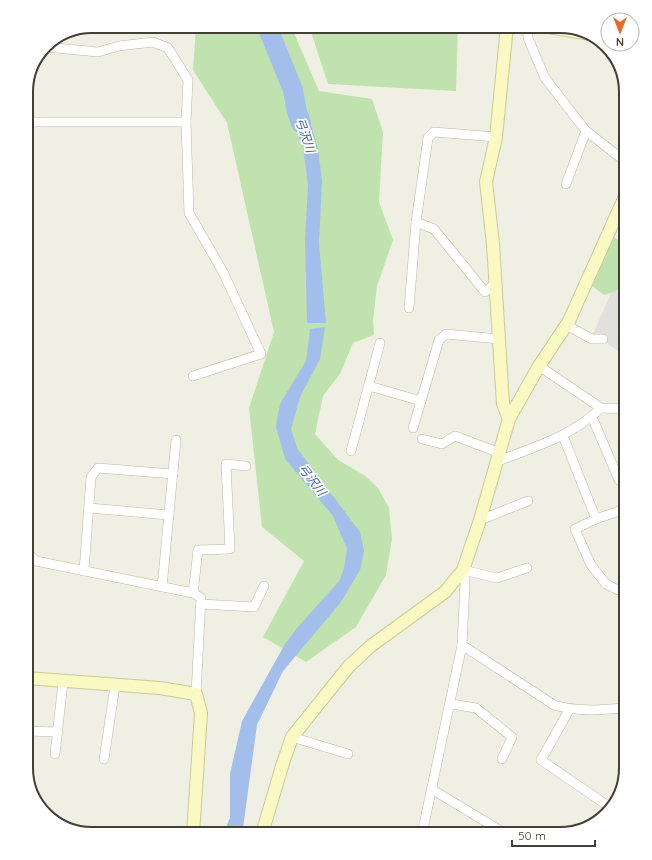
<svg xmlns="http://www.w3.org/2000/svg" width="652" height="860" font-family="Quicksand,'Noto Sans JP',sans-serif">
	<style>
		.green { fill: #c0e2ae }
		.parking { fill: #e1e0dc }
		.water { fill: #a3beea }
		.lines { fill: none; stroke-linecap: round; stroke-linejoin: round }
		.river { stroke: #a3beea; stroke-width: 20 }
		.street-casing { stroke: #bbb8a7; stroke-width: 10 }
		.secondary-casing { stroke: #cdca96; stroke-width: 14 }
		.street { stroke: #fff; stroke-width: 9 }
		.secondary { stroke: #faf8c3; stroke-width: 12 }
		.labels { text-anchor: middle; stroke-width: 3.5; stroke-linejoin: round; paint-order: stroke }
		.water-label { font-size: 12px; font-style: italic; fill: #365fa5; stroke: #fff }
		.rim { fill: none; stroke: #423f34; stroke-width: 2 }
	</style>
	<rect width="100%" height="100%" fill="#f0efe3"/>
	<g class="green">
		<path d="M 196,26 L 291,26 L 319,91 L 372,99 L 383,132 L 379,202 L 393,240 L 377,286 L 373,320 L 374,335 L 353,343 L 340,374 L 323,396 L 315,434 L 338,460 L 364,475 L 378,488 L 389,508 L 392,539 L 386,575 L 356,627 L 306,662 L 263,637 L 304,561 L 262,527 L 249,408 L 274,332 L 227,123 L 193,70 Z"/>
		<path d="M 309,26 L 458,26 L 456,91 L 328,84 Z"/>
		<path d="M 613,236 L 622,244 L 626,246 L 626,288 L 604,295 L 591,285 Z"/>
	</g>
	<path class="parking" d="M 626,285 L 626,356 L 593,334 L 611,293 Z"/>
	<g class="water">
		<path d="M 302,95 L 318,149 L 322,181 L 319,243 L 326,323 L 307,323 L 305,240 L 308,185 L 303,147 L 291,119 L 285,98 Z"/>
		<path d="M 325,327 L 320,359 L 300,397 L 291,429 L 297,448 L 360,532 L 364,551 L 360,570 L 341,602 L 283,671 L 257,725 L 243,828 L 240,834 L 223,834 L 230,818 L 230,774 L 242,721 L 285,644 L 297,628 L 340,580 L 344,568 L 347,549 L 333,516 L 285,459 L 276,427 L 278,413 L 281,402 L 306,361 L 310,329 Z"/>
	</g>
	<g class="lines">
		<path class="river" d="M 267,26 L 293,90 L 297,112 L 301,123"/>
		<defs>
			<g id="street">
				<path d="M 527,26 L 528,38 L 545,78 L 586,131 L 626,162"/>
				<path d="M 46,47 L 98,52 L 119,46 L 153,42 L 168,48 L 188,80 L 186,122 L 189,213 L 223,272 L 261,354 L 193,376"/>
				<path d="M 26,122 L 186,122"/>
				<path d="M 566,184 L 586,131"/>
				<path d="M 495,284 L 485,292 L 434,229 L 416,222 L 428,138 L 434,132 L 496,137"/>
				<path d="M 409,308 L 416,222"/>
				<path d="M 566,325 L 592,339 L 603,339"/>
				<path d="M 539,366 L 601,408 L 626,409"/>
				<path d="M 369,386 L 421,401"/>
				<path d="M 592,417 L 619,480"/>
				<path d="M 413,428 L 439,340 L 446,334 L 499,339"/>
				<path d="M 563,436 L 596,519"/>
				<path d="M 422,439 L 442,444 L 455,436 L 500,453"/>
				<path d="M 351,451 L 380,343"/>
				<path d="M 498,461 C 535,447 572,436 601,408"/>
				<path d="M 89,508 L 169,515"/>
				<path d="M 622,510 L 596,519 L 575,529 L 591,565 L 606,584 L 618,590 L 626,587"/>
				<path d="M 480,520 L 528,501"/>
				<path d="M 26,551 L 36,561 L 193,593 L 201,598 L 196,694"/>
				<path d="M 84,571 L 91,477 L 98,468 L 173,474"/>
				<path d="M 162,587 L 176,440"/>
				<path d="M 193,593 L 198,550 L 230,549 L 226,464 L 246,466"/>
				<path d="M 201,604 L 254,607 L 264,586"/>
				<path d="M 26,633 L 28,621"/>
				<path d="M 462,645 L 554,705 C 578,712 601,710 626,708"/>
				<path d="M 451,704 L 476,708 L 512,737 L 502,759"/>
				<path d="M 569,710 L 541,760 L 611,808"/>
				<path d="M 26,731 L 58,732"/>
				<path d="M 292,737 L 348,754"/>
				<path d="M 55,754 L 63,682"/>
				<path d="M 104,759 L 115,686"/>
				<path d="M 433,790 L 506,834"/>
				<path d="M 422,834 L 462,645 L 465,583 L 463,570 L 497,578 L 527,568"/>
			</g>
			<g id="secondary">
				<path d="M 507,26 L 496,137 L 486,182 L 493,244 L 503,404 L 509,419"/>
				<path d="M 543,26 L 590,34"/>
				<path d="M 26,678 L 160,688 L 196,694 L 201,713 L 193,834"/>
				<path d="M 262,834 L 282,766 L 292,737 L 349,666 L 372,645 L 445,592 L 463,570 L 480,520 L 509,419 L 539,366 L 569,321 L 626,194"/>
			</g>
		</defs>
		<use href="#street" class="street-casing"/>
		<use href="#secondary" class="secondary-casing"/>
		<use href="#street" class="street"/>
		<use href="#secondary" class="secondary"/>
	</g>
	<g class="labels">
		<g class="water-label">
			<text transform="translate(305 135) rotate(71)" y="4">弓沢川</text>
			<text transform="translate(312 480) rotate(52)" y="4">弓沢川</text>
		</g>
	</g>
	<path d="M0 0H652V860H0ZM92 33H560A59 59 0 0 1 619 92V768A59 59 0 0 1 560 827H92A59 59 0 0 1 33 768V92A59 59 0 0 1 92 33Z" fill="#fff" fill-rule="evenodd"/>
	<path class="rim" d="M92 33H560A59 59 0 0 1 619 92V768A59 59 0 0 1 560 827H92A59 59 0 0 1 33 768V92A59 59 0 0 1 92 33Z"/>
	<g transform="translate(620 32) rotate(180)"><circle r="19" fill="#ffffff" stroke="#b3b2ae"/>
	<path d="M0-3L7 15L0 10L-7 15Z" fill="#ea6820"/>
	<text y="-6" font-size="11" font-weight="bold" text-anchor="middle" fill="#423f34">N</text>
	</g>
	<path d="M512 840v6h83v-6" fill="none" stroke="#423f34" stroke-width="2"/>
	<text x="518" y="840" font-size="12" fill="#423f34" stroke="#ffffff" stroke-width="3" paint-order="stroke">50 m</text>
</svg>
